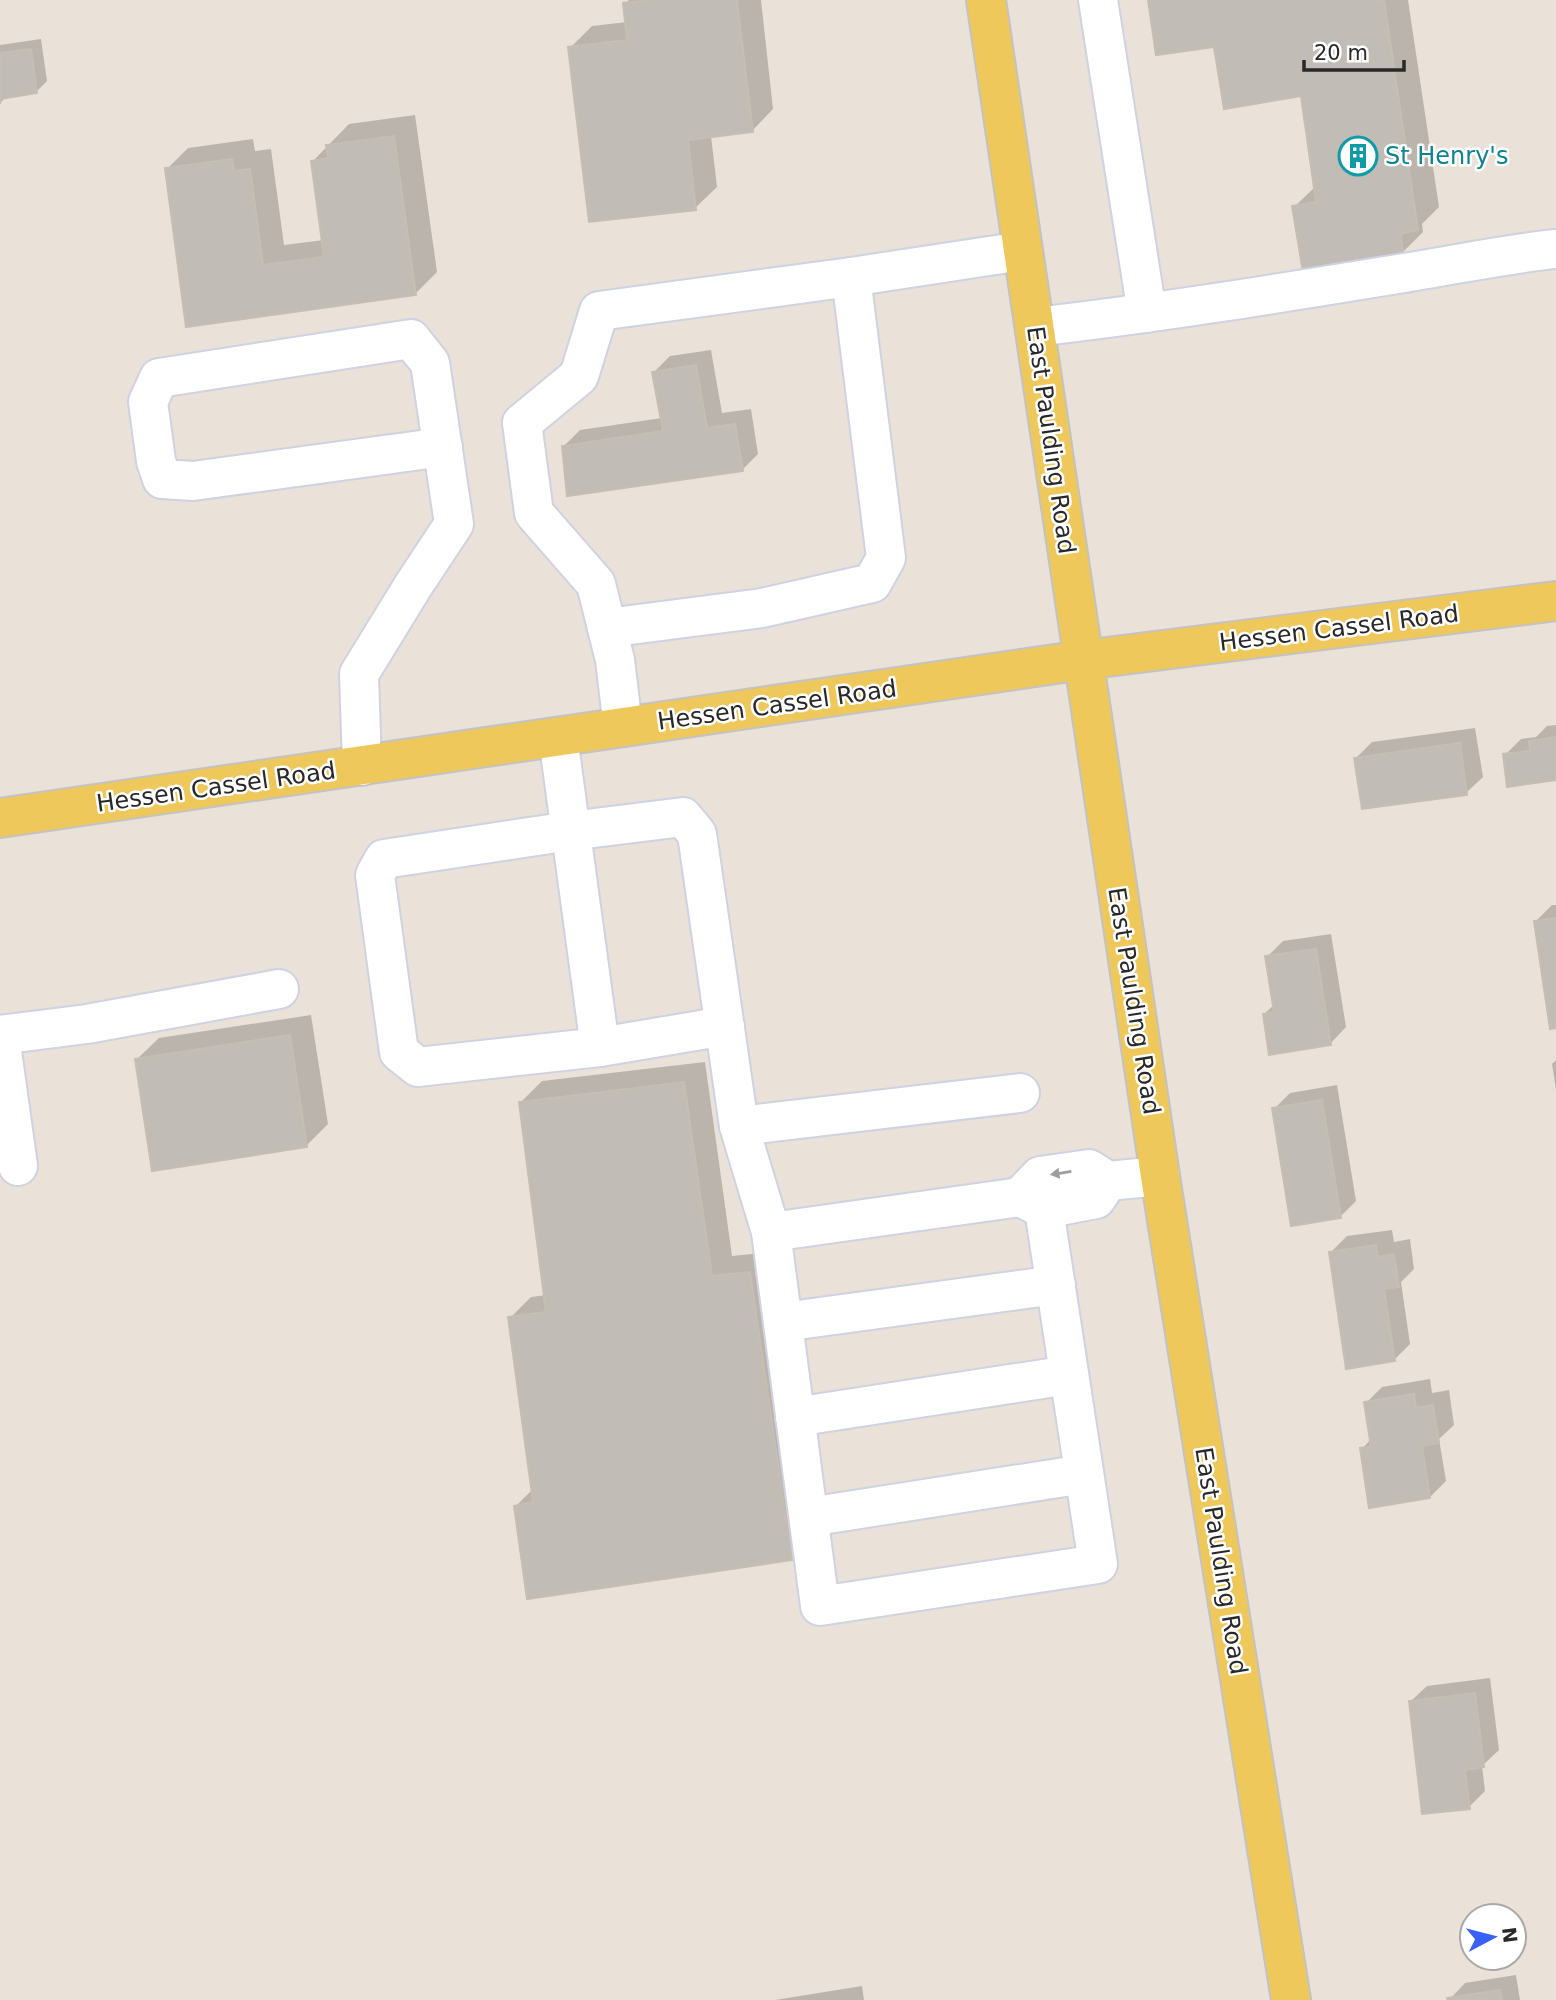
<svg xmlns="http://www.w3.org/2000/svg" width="1556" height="2000" font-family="'DejaVu Sans',sans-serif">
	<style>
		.shadow { fill: #0003 }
		.building { fill: #c2bcb6; stroke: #c5beb3; stroke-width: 2 }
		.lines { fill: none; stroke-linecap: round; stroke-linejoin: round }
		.minor-casing { stroke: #ced2e1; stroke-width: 42 }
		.major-casing { stroke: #c3c3c3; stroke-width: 42 }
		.minor { stroke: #fff; stroke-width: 38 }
		.major { stroke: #eec85a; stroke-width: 38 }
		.oneway { fill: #9e9e9e }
		.labels { text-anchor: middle; stroke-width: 5; stroke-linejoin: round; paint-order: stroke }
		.culture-label { font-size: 24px; fill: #0d838f; stroke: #fff; text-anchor: start }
		.street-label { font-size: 24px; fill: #282828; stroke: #fff }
	</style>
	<rect width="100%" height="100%" fill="#eae2d9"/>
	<g class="shadow">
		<path d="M 629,0 L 761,0 L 773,109 L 752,131 L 711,136 L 717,187 L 695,208 L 570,48 L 592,26 L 627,22 L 625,4 Z"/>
		<path d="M 1150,0 L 1408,0 L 1439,207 L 1422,224 L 1423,232 L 1402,253 L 1294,207 L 1316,186 L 1302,94 L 1215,45 Z"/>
		<path d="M 41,39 L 47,81 L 36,92 L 7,96 L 0,103 L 0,45 Z"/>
		<path d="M 415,115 L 437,272 L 415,294 L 188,325 L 167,169 L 188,148 L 253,139 L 255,151 L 271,149 L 284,245 L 324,240 L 313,161 L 349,124 Z"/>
		<path d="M 711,350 L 722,413 L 751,409 L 758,454 L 742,470 L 564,446 L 580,430 L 662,418 L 654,372 L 670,356 Z"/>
		<path d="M 1556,725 L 1556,779 L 1505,755 L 1521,739 L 1536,737 L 1547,726 Z"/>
		<path d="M 1475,728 L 1483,777 L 1466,793 L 1356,758 L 1372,742 Z"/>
		<path d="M 1552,905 L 1556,905 L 1556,1026 L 1536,921 Z"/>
		<path d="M 1331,934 L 1346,1027 L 1330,1044 L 1264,1014 L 1274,1005 L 1267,957 L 1283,941 Z"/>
		<path d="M 311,1015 L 328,1124 L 306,1146 L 137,1059 L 159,1038 Z"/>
		<path d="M 1556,1060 L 1556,1090 L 1552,1064 Z"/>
		<path d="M 705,1062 L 732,1256 L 771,1252 L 813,1537 L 792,1558 L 516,1506 L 533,1489 L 510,1318 L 531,1297 L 546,1295 L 521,1102 L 542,1081 Z"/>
		<path d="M 1337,1085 L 1356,1201 L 1340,1217 L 1274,1109 L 1290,1093 Z"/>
		<path d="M 1392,1230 L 1394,1242 L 1410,1239 L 1414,1269 L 1401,1282 L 1410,1344 L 1394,1360 L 1330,1253 L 1347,1236 Z"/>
		<path d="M 1430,1379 L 1432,1393 L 1449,1390 L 1454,1425 L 1439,1439 L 1446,1481 L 1430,1497 L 1362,1449 L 1371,1439 L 1366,1403 L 1382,1387 Z"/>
		<path d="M 1490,1678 L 1499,1750 L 1482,1766 L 1485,1791 L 1469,1807 L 1410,1702 L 1427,1686 Z"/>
		<path d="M 1516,1975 L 1520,2000 L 1449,2000 L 1465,1983 Z"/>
		<path d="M 862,1986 L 864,2000 L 775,2000 Z"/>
	</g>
	<g class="building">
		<path d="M 650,0 L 737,0 L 753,132 L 688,140 L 696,210 L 589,222 L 568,47 L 627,40 L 623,3 Z"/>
		<path d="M 1148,0 L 1384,0 L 1418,230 L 1401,234 L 1403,255 L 1303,272 L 1292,206 L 1316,202 L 1301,96 L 1224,109 L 1214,47 L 1156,55 Z"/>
		<path d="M 31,49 L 37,93 L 0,99 L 0,104 L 0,53 Z"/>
		<path d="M 394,136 L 416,295 L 186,327 L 165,168 L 232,159 L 234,171 L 250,169 L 263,265 L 324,257 L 311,161 L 328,158 L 326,145 Z"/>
		<path d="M 696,365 L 707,428 L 735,424 L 743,471 L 567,496 L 562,446 L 663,431 L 652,372 Z"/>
		<path d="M 1556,737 L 1556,780 L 1507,787 L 1503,754 L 1530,751 L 1529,741 Z"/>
		<path d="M 1460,743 L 1467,795 L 1362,809 L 1354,758 Z"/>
		<path d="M 1556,918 L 1556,1028 L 1550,1029 L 1534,921 Z"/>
		<path d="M 1316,949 L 1331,1045 L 1269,1055 L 1263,1014 L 1274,1012 L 1265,956 Z"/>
		<path d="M 290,1035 L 307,1147 L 152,1171 L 135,1059 Z"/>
		<path d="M 684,1082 L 712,1276 L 750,1272 L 792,1560 L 527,1599 L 514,1506 L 533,1502 L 508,1317 L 546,1312 L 519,1102 Z"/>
		<path d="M 1322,1100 L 1341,1218 L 1291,1226 L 1272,1108 Z"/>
		<path d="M 1376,1245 L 1378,1257 L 1394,1254 L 1399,1287 L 1384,1289 L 1395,1361 L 1346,1369 L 1329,1252 Z"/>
		<path d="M 1414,1394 L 1416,1408 L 1433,1405 L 1439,1443 L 1422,1446 L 1430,1498 L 1369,1508 L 1360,1448 L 1371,1447 L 1364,1402 Z"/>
		<path d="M 1475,1693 L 1484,1767 L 1465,1770 L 1470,1809 L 1422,1814 L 1409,1701 Z"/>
		<path d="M 1500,1990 L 1502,2000 L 1448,2000 L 1447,1998 Z"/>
	</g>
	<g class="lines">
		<defs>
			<g id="minor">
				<path d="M 1098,0 L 1147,313"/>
				<path d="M 1035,327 C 1158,313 1281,293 1404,273 C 1455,265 1505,254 1556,249"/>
				<path d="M 607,628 L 762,608 L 872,583 L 886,558 L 851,277"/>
				<path d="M 623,727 L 615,660 L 596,584 L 534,513 L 522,423 L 579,376 L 599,311 L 851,277 L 1022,251"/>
				<path d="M 558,737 L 600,1047"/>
				<path d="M 362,766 L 359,674 L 413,586 L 454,524 L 430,363 L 411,339 L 159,378 L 148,402 L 156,461 L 162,479 L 193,481 L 443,447"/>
				<path d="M 725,1026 L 600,1047 L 418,1067 L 399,1052 L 375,875 L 384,859 L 570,831 L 683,817 L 697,834 L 739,1126 L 771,1232 L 1020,1197 L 1044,1209 L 1096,1199 L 1108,1181"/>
				<path d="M 0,1035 L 87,1024 L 279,989"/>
				<path d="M 0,1037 L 18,1166"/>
				<path d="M 739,1126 L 1020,1093"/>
				<path d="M 1020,1197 L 1040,1176 L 1089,1169 L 1108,1181 L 1160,1176"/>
				<path d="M 771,1232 L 820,1606 L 1098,1564 L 1044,1209"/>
				<path d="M 783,1322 L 1056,1285"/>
				<path d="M 795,1417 L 1069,1375"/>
				<path d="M 809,1517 L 1084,1474"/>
			</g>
			<g id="major">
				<path d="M 986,0 L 1160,1176 L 1291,2000"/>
				<path d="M 0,818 L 1083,660 L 1556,601"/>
			</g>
		</defs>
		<use href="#minor" class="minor-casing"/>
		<use href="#major" class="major-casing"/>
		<use href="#minor" class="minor"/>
		<use href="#major" class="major"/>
	</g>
	<defs><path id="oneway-solid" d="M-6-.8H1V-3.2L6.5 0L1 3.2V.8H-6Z" transform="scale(1.75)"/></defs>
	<use class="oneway" href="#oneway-solid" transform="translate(1061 1173) rotate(171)"/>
	<defs>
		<symbol id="building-ring" viewBox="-11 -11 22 22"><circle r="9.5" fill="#fff" stroke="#0f9aa8" stroke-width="1.5"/><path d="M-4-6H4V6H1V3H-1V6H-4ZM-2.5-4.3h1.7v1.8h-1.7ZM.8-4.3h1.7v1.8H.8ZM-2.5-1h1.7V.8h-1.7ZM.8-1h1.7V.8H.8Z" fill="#0f9aa8"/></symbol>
	</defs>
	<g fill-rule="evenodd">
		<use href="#building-ring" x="1336" y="134" width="44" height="44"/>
	</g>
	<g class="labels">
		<g class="culture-label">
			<text x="1385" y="164">St Henry's</text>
		</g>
		<g class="street-label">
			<text transform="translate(1051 440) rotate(82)" y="8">East Paulding Road</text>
			<text transform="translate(1339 628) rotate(-7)" y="8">Hessen Cassel Road</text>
			<text transform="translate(777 705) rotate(-8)" y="8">Hessen Cassel Road</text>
			<text transform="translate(216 787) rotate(-8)" y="8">Hessen Cassel Road</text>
			<text transform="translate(1134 1001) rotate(81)" y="8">East Paulding Road</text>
			<text transform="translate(1221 1561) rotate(81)" y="8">East Paulding Road</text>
		</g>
	</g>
	<g transform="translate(1493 1937) rotate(83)"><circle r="33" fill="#ffffff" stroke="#a9a9a9" stroke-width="2"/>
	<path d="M0-5L12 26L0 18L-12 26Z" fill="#3961f7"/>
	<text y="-10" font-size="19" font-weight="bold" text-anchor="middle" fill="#282828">N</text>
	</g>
	<path d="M1304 60v10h100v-10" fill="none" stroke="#282828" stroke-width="3.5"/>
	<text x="1314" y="60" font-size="21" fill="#282828" stroke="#ffffff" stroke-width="5" paint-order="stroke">20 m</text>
</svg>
